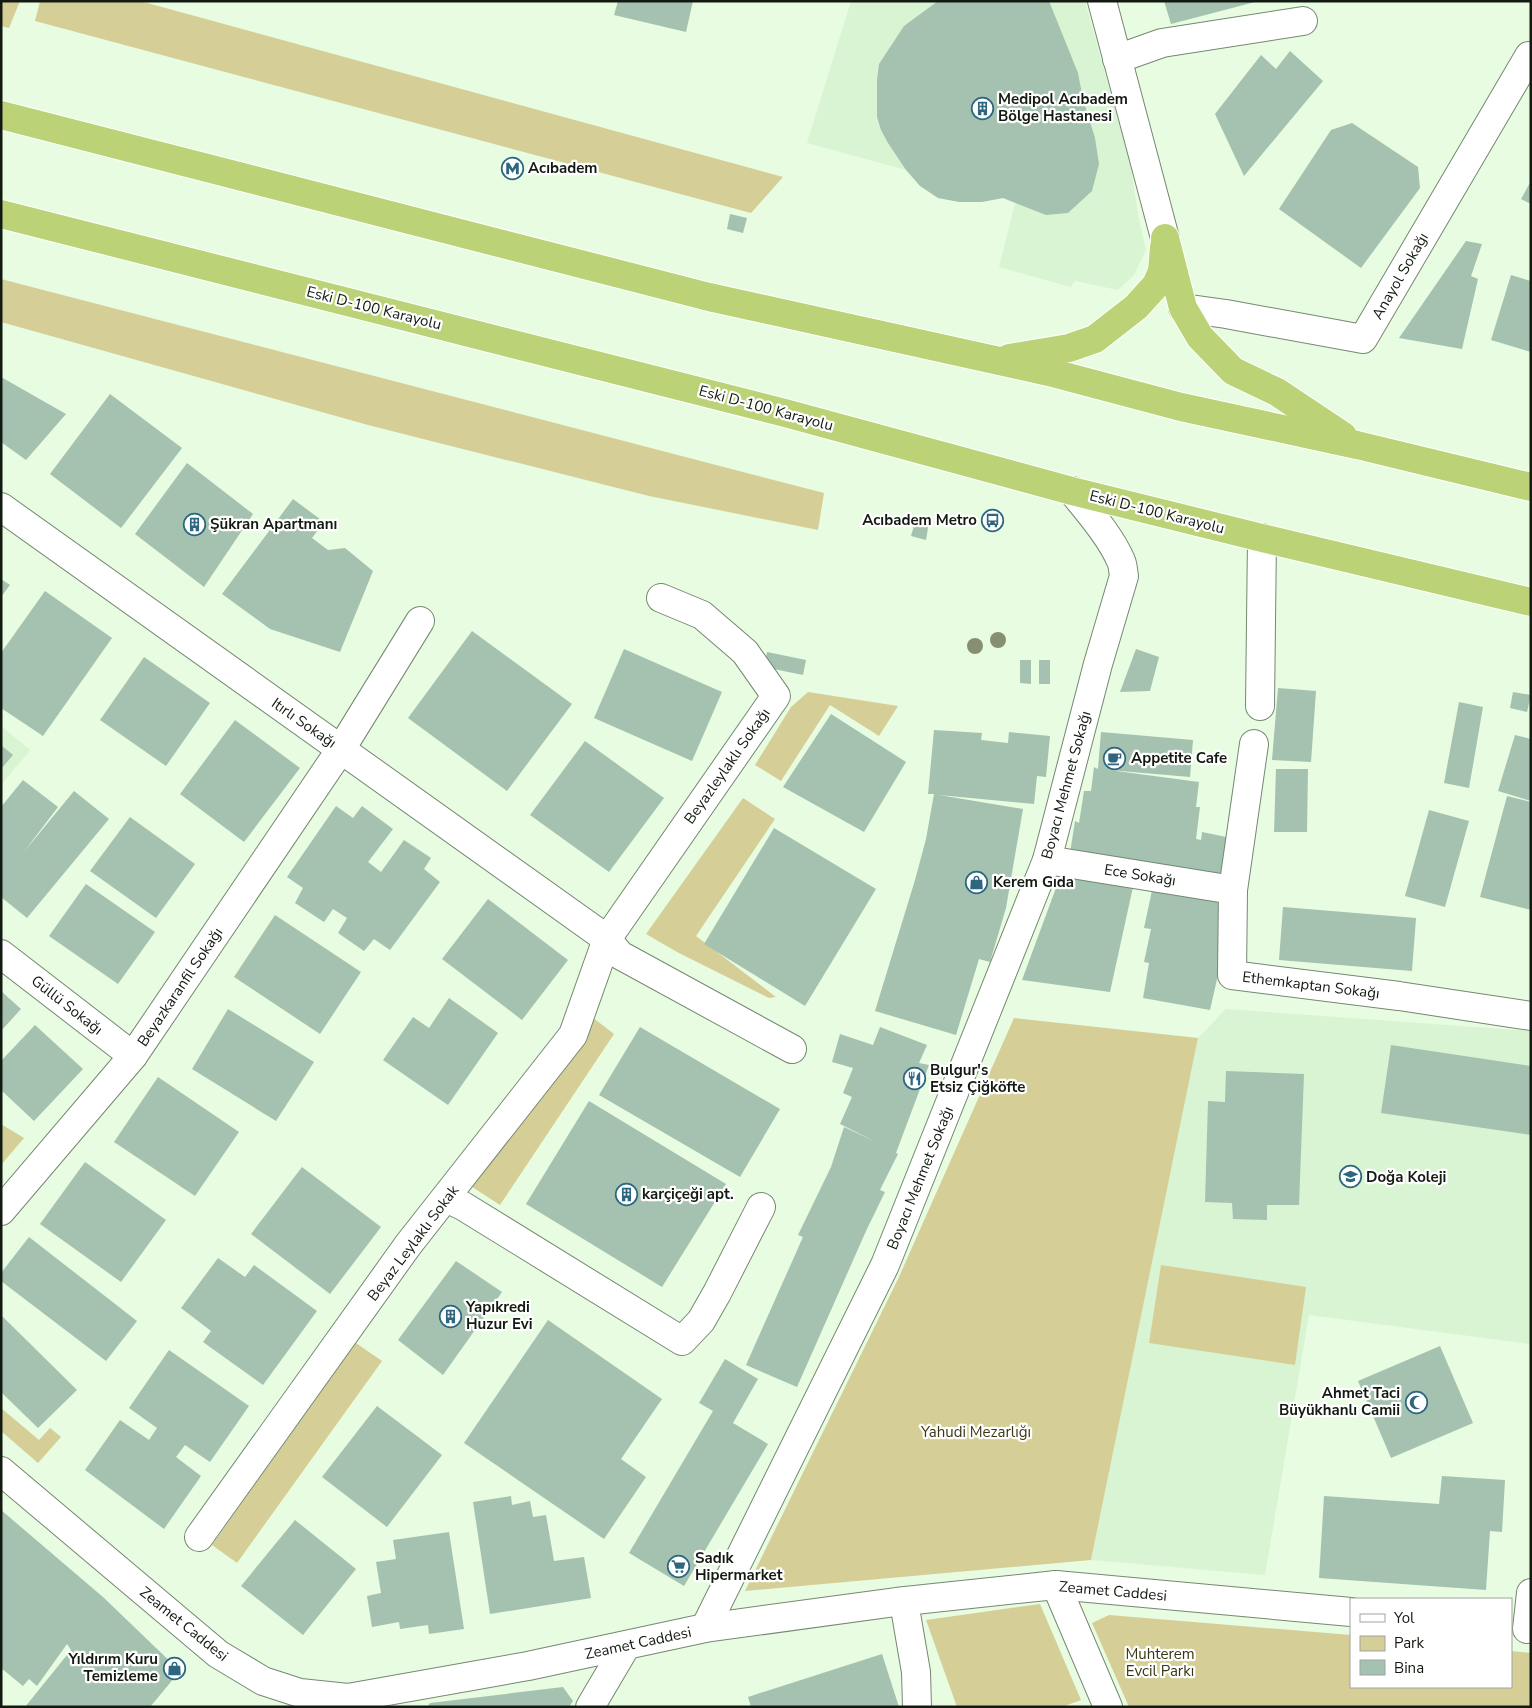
<svg xmlns="http://www.w3.org/2000/svg" width="1532" height="1708" font-family="'Nunito Sans',sans-serif">
	<style>
		.built { fill: #d9f4d3 }
		.green { fill: #d5cf97 }
		.building { fill: #a4c2af }
		.lines { fill: none; stroke-linecap: round; stroke-linejoin: round }
		.minor-casing { stroke: #758871; stroke-width: 30 }
		.highway-casing { stroke: #fff; stroke-width: 30 }
		.minor { stroke: #fff; stroke-width: 28 }
		.highway { stroke: #bbd276; stroke-width: 28 }
		.tree { fill: #888f70 }
		.labels { text-anchor: middle; stroke-width: 4.5; stroke-linejoin: round; paint-order: stroke }
		.poi-label { font-size: 15px; font-weight: bold; fill: #131a11; stroke: #fff; text-anchor: start }
		.street-label { font-size: 15px; fill: #131a11; stroke: #fff }
		.park-label { font-size: 15px; fill: #3a3614; stroke: #fff }
	</style>
	<rect width="100%" height="100%" fill="#e7fce1"/>
	<g class="built">
		<path d="M 851,1 L 1085,1 L 1131,167 L 1138,215 L 1146,250 L 1134,275 L 1118,290 L 1075,281 L 1071,287 L 999,267 L 1016,200 L 807,143 Z"/>
		<path d="M 1,726 L 30,750 L 1,785 Z"/>
		<path d="M 1226,1009 L 1531,1031 L 1531,1333 L 1529,1344 L 1309,1315 L 1265,1575 L 1091,1560 L 1198,1038 Z"/>
	</g>
	<g class="green">
		<path d="M 1,1 L 20,1 L 9,28 L 1,26 Z"/>
		<path d="M 40,1 L 140,1 L 783,177 L 751,213 L 35,21 Z"/>
		<path d="M 1,279 L 824,493 L 818,530 L 649,496 L 368,425 L 1,322 Z"/>
		<path d="M 808,692 L 898,706 L 879,736 L 830,705 L 781,781 L 755,765 L 791,707 Z"/>
		<path d="M 743,798 L 775,819 L 696,936 L 776,997 L 769,998 L 677,952 L 646,934 Z"/>
		<path d="M 592,1017 L 614,1034 L 500,1205 L 463,1181 Z"/>
		<path d="M 1014,1018 L 1198,1038 L 1091,1560 L 745,1591 L 898,1279 Z"/>
		<path d="M 1,1124 L 24,1138 L 1,1165 Z"/>
		<path d="M 1161,1265 L 1306,1287 L 1295,1365 L 1149,1343 Z"/>
		<path d="M 356,1343 L 382,1361 L 237,1563 L 212,1545 Z"/>
		<path d="M 1,1408 L 39,1440 L 50,1428 L 61,1437 L 38,1463 L 1,1431 Z"/>
		<path d="M 1040,1604 L 1081,1700 L 1062,1707 L 957,1707 L 926,1620 Z"/>
		<path d="M 1109,1615 L 1351,1635 L 1351,1687 L 1511,1687 L 1511,1651 L 1531,1653 L 1531,1707 L 1129,1707 L 1092,1623 Z"/>
	</g>
	<g class="building">
		<path d="M 618,1 L 693,1 L 686,32 L 614,15 Z"/>
		<path d="M 938,1 L 1049,1 L 1078,73 L 1083,99 L 1095,138 L 1099,164 L 1092,191 L 1068,213 L 1046,215 L 1003,198 L 982,202 L 959,202 L 938,198 L 920,186 L 906,170 L 888,143 L 881,130 L 877,117 L 877,80 L 879,64 L 904,26 Z"/>
		<path d="M 1164,1 L 1255,1 L 1255,2 L 1171,24 Z"/>
		<path d="M 1290,51 L 1323,81 L 1244,176 L 1215,114 L 1261,55 L 1276,69 Z"/>
		<path d="M 1352,123 L 1418,167 L 1420,188 L 1361,268 L 1279,209 L 1331,130 Z"/>
		<path d="M 1531,181 L 1531,204 L 1521,199 Z"/>
		<path d="M 730,214 L 747,218 L 743,233 L 727,229 Z"/>
		<path d="M 1466,241 L 1482,244 L 1471,276 L 1478,279 L 1462,349 L 1399,338 Z"/>
		<path d="M 1511,275 L 1531,281 L 1531,352 L 1491,340 Z"/>
		<path d="M 1,377 L 66,414 L 26,460 L 1,442 Z"/>
		<path d="M 110,394 L 182,448 L 121,528 L 50,474 Z"/>
		<path d="M 187,463 L 253,514 L 204,587 L 135,534 Z"/>
		<path d="M 293,499 L 324,522 L 312,538 L 328,550 L 345,548 L 373,571 L 340,652 L 270,629 L 222,594 Z"/>
		<path d="M 916,519 L 929,522 L 926,540 L 911,536 Z"/>
		<path d="M 1,579 L 10,585 L 1,597 Z"/>
		<path d="M 45,591 L 112,638 L 43,736 L 1,708 L 1,653 Z"/>
		<path d="M 472,631 L 572,704 L 507,791 L 408,718 Z"/>
		<path d="M 624,649 L 722,692 L 692,761 L 594,718 Z"/>
		<path d="M 1136,649 L 1159,657 L 1150,691 L 1120,692 Z"/>
		<path d="M 767,652 L 806,660 L 803,675 L 764,667 Z"/>
		<path d="M 144,657 L 210,703 L 166,766 L 100,720 Z"/>
		<path d="M 1020,660 L 1031,660 L 1031,684 L 1020,683 Z"/>
		<rect x="1039" y="660" width="11" height="24"/>
		<path d="M 1278,688 L 1316,691 L 1311,762 L 1272,760 Z"/>
		<path d="M 1513,692 L 1531,695 L 1527,712 L 1510,708 Z"/>
		<path d="M 1459,702 L 1483,707 L 1469,788 L 1444,783 Z"/>
		<path d="M 831,714 L 906,762 L 864,832 L 783,787 Z"/>
		<path d="M 235,720 L 300,768 L 244,842 L 180,794 Z"/>
		<path d="M 934,730 L 982,733 L 981,740 L 1008,743 L 1009,732 L 1050,736 L 1046,777 L 1037,776 L 1034,804 L 939,795 L 1023,809 L 1006,908 L 990,962 L 979,959 L 956,1035 L 875,1011 L 915,880 L 926,839 L 934,794 L 928,794 Z"/>
		<path d="M 1101,732 L 1193,740 L 1190,777 L 1109,770 L 1199,782 L 1196,807 L 1200,807 L 1196,839 L 1201,840 L 1202,832 L 1236,839 L 1229,877 L 1070,853 L 1075,821 L 1079,823 L 1084,791 L 1091,791 L 1094,767 L 1098,769 Z"/>
		<path d="M 1515,735 L 1531,739 L 1531,801 L 1498,791 Z"/>
		<path d="M 585,741 L 664,798 L 609,872 L 530,815 Z"/>
		<path d="M 1,745 L 13,755 L 1,769 Z"/>
		<path d="M 1276,769 L 1308,769 L 1307,832 L 1274,832 Z"/>
		<path d="M 23,780 L 58,807 L 23,853 L 74,791 L 109,819 L 27,918 L 1,897 L 1,807 Z"/>
		<path d="M 1507,796 L 1531,802 L 1531,910 L 1480,897 Z"/>
		<path d="M 336,806 L 353,818 L 362,806 L 393,829 L 368,862 L 381,872 L 404,840 L 431,858 L 424,869 L 440,882 L 390,950 L 374,939 L 364,951 L 338,933 L 347,918 L 333,909 L 324,922 L 295,903 L 303,888 L 287,877 Z"/>
		<path d="M 1429,810 L 1469,821 L 1445,907 L 1405,896 Z"/>
		<path d="M 130,817 L 195,864 L 156,918 L 90,871 Z"/>
		<path d="M 774,828 L 876,889 L 805,1006 L 704,944 Z"/>
		<path d="M 1060,877 L 1133,887 L 1110,992 L 1022,980 Z"/>
		<path d="M 1154,881 L 1229,896 L 1225,944 L 1210,1010 L 1143,998 L 1149,963 L 1144,962 L 1151,929 L 1144,928 Z"/>
		<path d="M 86,884 L 155,932 L 118,984 L 49,936 Z"/>
		<path d="M 488,899 L 568,960 L 522,1020 L 442,959 Z"/>
		<path d="M 1283,907 L 1416,918 L 1412,971 L 1279,960 Z"/>
		<path d="M 275,915 L 361,972 L 320,1034 L 234,977 Z"/>
		<path d="M 1,991 L 21,1009 L 1,1031 Z"/>
		<path d="M 449,998 L 498,1033 L 448,1105 L 383,1060 L 413,1017 L 429,1028 Z"/>
		<path d="M 228,1009 L 314,1062 L 276,1121 L 192,1069 Z"/>
		<path d="M 35,1025 L 83,1069 L 34,1121 L 1,1090 L 1,1061 Z"/>
		<path d="M 640,1027 L 780,1109 L 740,1177 L 599,1095 Z"/>
		<path d="M 880,1027 L 927,1045 L 919,1063 L 929,1065 L 896,1153 L 898,1154 L 880,1190 L 885,1192 L 866,1231 L 797,1387 L 746,1365 L 803,1237 L 798,1235 L 831,1167 L 844,1127 L 876,1142 L 840,1124 L 852,1097 L 843,1093 L 853,1068 L 832,1062 L 840,1034 L 873,1045 Z"/>
		<path d="M 1391,1045 L 1531,1066 L 1531,1135 L 1381,1113 Z"/>
		<path d="M 1226,1071 L 1304,1074 L 1299,1205 L 1267,1205 L 1267,1220 L 1233,1219 L 1232,1203 L 1205,1202 L 1208,1101 L 1225,1102 Z"/>
		<path d="M 158,1077 L 239,1132 L 195,1196 L 114,1142 Z"/>
		<path d="M 589,1101 L 726,1184 L 662,1287 L 526,1204 Z"/>
		<path d="M 85,1162 L 166,1220 L 121,1282 L 40,1224 Z"/>
		<path d="M 302,1167 L 381,1227 L 330,1294 L 251,1234 Z"/>
		<path d="M 29,1237 L 137,1321 L 106,1361 L 1,1281 L 1,1273 Z"/>
		<path d="M 218,1258 L 245,1277 L 254,1265 L 317,1311 L 263,1385 L 203,1342 L 211,1331 L 181,1308 Z"/>
		<path d="M 456,1261 L 502,1292 L 443,1375 L 398,1340 Z"/>
		<path d="M 1,1315 L 77,1390 L 38,1428 L 1,1392 Z"/>
		<path d="M 548,1320 L 662,1399 L 621,1459 L 646,1477 L 604,1539 L 464,1443 Z"/>
		<path d="M 1440,1346 L 1473,1423 L 1391,1458 L 1358,1381 Z"/>
		<path d="M 169,1350 L 249,1406 L 210,1462 L 185,1445 L 176,1457 L 201,1476 L 164,1529 L 85,1470 L 120,1420 L 149,1440 L 157,1428 L 129,1408 Z"/>
		<path d="M 725,1359 L 758,1379 L 733,1423 L 768,1444 L 684,1586 L 629,1553 L 713,1411 L 699,1403 Z"/>
		<path d="M 377,1406 L 442,1455 L 387,1527 L 322,1477 Z"/>
		<path d="M 1442,1476 L 1505,1480 L 1502,1532 L 1490,1531 L 1486,1590 L 1319,1578 L 1324,1496 L 1439,1504 Z"/>
		<path d="M 511,1496 L 512,1505 L 530,1501 L 533,1517 L 546,1515 L 554,1561 L 584,1557 L 591,1598 L 490,1614 L 473,1502 Z"/>
		<path d="M 1,1510 L 103,1597 L 180,1671 L 150,1707 L 25,1707 L 71,1650 L 67,1644 L 37,1686 L 29,1679 L 23,1686 L 1,1668 Z"/>
		<path d="M 295,1520 L 356,1569 L 303,1635 L 241,1586 Z"/>
		<path d="M 449,1532 L 464,1629 L 429,1634 L 428,1625 L 400,1629 L 399,1622 L 372,1627 L 367,1596 L 381,1593 L 376,1562 L 396,1559 L 393,1540 Z"/>
		<path d="M 882,1654 L 899,1707 L 751,1707 L 748,1697 Z"/>
		<path d="M 563,1687 L 573,1701 L 569,1707 L 427,1707 L 430,1703 Z"/>
	</g>
	<g class="lines">
		<defs>
			<g id="minor">
				<path d="M 1102,1 L 1165,238"/>
				<path d="M 1117,59 L 1162,43 L 1303,21"/>
				<path d="M 1183,308 L 1226,314 L 1363,339 L 1529,56 L 1531,56"/>
				<path d="M 1,507 L 607,939 L 620,955 L 792,1049"/>
				<path d="M 1260,706 L 1262,538"/>
				<path d="M 1254,744 L 1233,890 L 1232,975 L 1399,996 L 1531,1016"/>
				<path d="M 1047,860 L 1233,890"/>
				<path d="M 1,954 L 133,1056"/>
				<path d="M 446,1198 L 463,1206 L 682,1341 L 701,1321 L 717,1293 L 761,1207"/>
				<path d="M 1,1211 L 133,1056 L 341,749 L 420,621"/>
				<path d="M 1,1471 L 218,1654 L 263,1681 L 300,1693 L 348,1698 L 528,1666 L 705,1628 L 896,1602 L 1056,1585 L 1351,1612"/>
				<path d="M 199,1537 L 408,1245 L 573,1035 L 607,939 L 776,696 L 745,652 L 702,615 L 661,598"/>
				<path d="M 1056,1585 L 1108,1707"/>
				<path d="M 904,1602 L 916,1672 L 917,1707"/>
				<path d="M 705,1628 L 885,1265 L 1047,860 L 1098,664 L 1124,576 C 1123,571 1123,565 1121,561 C 1111,537 1088,511 1072,491"/>
				<path d="M 1527,1629 L 1531,1593"/>
				<path d="M 590,1707 L 626,1646"/>
			</g>
			<g id="highway">
				<path d="M 1,115 L 709,297 L 1049,372 L 1181,407 L 1357,445 L 1531,487"/>
				<path d="M 1,214 L 785,413 L 1072,491 L 1262,538 L 1531,602"/>
				<path d="M 1165,238 L 1183,308 L 1200,337 L 1233,371 L 1277,392 L 1343,436"/>
				<path d="M 1009,358 L 1069,348 L 1095,339 L 1136,307 L 1156,285 L 1162,271 L 1164,247"/>
			</g>
		</defs>
		<use href="#minor" class="minor-casing"/>
		<use href="#highway" class="highway-casing"/>
		<use href="#minor" class="minor"/>
		<use href="#highway" class="highway"/>
	</g>
	<g class="tree">
		<circle cx="998" cy="640" r="8"/>
		<circle cx="975" cy="646" r="8"/>
	</g>
	<defs>
		<symbol id="building-ring" viewBox="-11 -11 22 22"><circle r="9.5" fill="#fff" stroke="#2e6680" stroke-width="1.5"/><path d="M-4-6H4V6H1V3H-1V6H-4ZM-2.5-4.3h1.7v1.8h-1.7ZM.8-4.3h1.7v1.8H.8ZM-2.5-1h1.7V.8h-1.7ZM.8-1h1.7V.8H.8Z" fill="#2e6680"/></symbol>
		<symbol id="metro-ring" viewBox="-11 -11 22 22"><circle r="9.5" fill="#fff" stroke="#2e6680" stroke-width="1.5"/><path d="M-5.5 5V-5H-3L0 0L3-5H5.5V5H3V-.5L0 4L-3-.5V5Z" fill="#2e6680"/></symbol>
		<symbol id="bus-ring" viewBox="-11 -11 22 22"><circle r="9.5" fill="#fff" stroke="#2e6680" stroke-width="1.5"/><path d="M-5-6H5V4H4V6H2V4H-2V6H-4V4H-5ZM-3.5-4V0h7V-4ZM-3.5 1.2v1.5H-2V1.2ZM2 1.2v1.5H3.5V1.2Z" fill="#2e6680"/></symbol>
		<symbol id="cafe-ring" viewBox="-11 -11 22 22"><circle r="9.5" fill="#fff" stroke="#2e6680" stroke-width="1.5"/><path d="M-5.5-4.5H6V0H3Q3 3.5 0 3.5H-2.5Q-5.5 3.5-5.5 0ZM3-3.2v2h1.7v-2ZM-6 4.5H4V6H-6Z" fill="#2e6680"/></symbol>
		<symbol id="shop-ring" viewBox="-11 -11 22 22"><circle r="9.5" fill="#fff" stroke="#2e6680" stroke-width="1.5"/><path d="M-5-2.5h2.3a2.7 3.5 0 0 1 5.4 0H5L5.5 6h-11ZM-1.5-2.5h3a1.5 2.3 0 0 0-3 0Z" fill="#2e6680"/></symbol>
		<symbol id="restaurant-ring" viewBox="-11 -11 22 22"><circle r="9.5" fill="#fff" stroke="#2e6680" stroke-width="1.5"/><path d="M-5-6h1v4h1v-4h1v4h1v-4h1v5L-1.5 .5V6h-2V.5L-5-1ZM5-6V6H3V1.5H1.5Q1.5-4 5-6Z" fill="#2e6680"/></symbol>
		<symbol id="school-ring" viewBox="-11 -11 22 22"><circle r="9.5" fill="#fff" stroke="#2e6680" stroke-width="1.5"/><path d="M0-5L7-2L0 1L-7-2ZM-4 1L0 2.5L4 1V4Q0 6-4 4Z" fill="#2e6680"/></symbol>
		<symbol id="mosque-ring" viewBox="-11 -11 22 22"><circle r="9.5" fill="#fff" stroke="#2e6680" stroke-width="1.5"/><path d="M3.5-4.9A6 6 0 1 0 3.5 4.9A5 5 0 1 1 3.5-4.9Z" fill="#2e6680"/></symbol>
		<symbol id="supermarket-ring" viewBox="-11 -11 22 22"><circle r="9.5" fill="#fff" stroke="#2e6680" stroke-width="1.5"/><path d="M-6-5.5h2.5l.6 2H6L4.5 2H-2.5L-4.4-4H-6ZM-1.5 3.2a1.3 1.3 0 1 0 .1 0ZM3 3.2a1.3 1.3 0 1 0 .1 0Z" fill="#2e6680"/></symbol>
	</defs>
	<g fill-rule="evenodd">
		<use href="#building-ring" x="970" y="96" width="25" height="25"/>
		<use href="#metro-ring" x="500" y="156" width="25" height="25"/>
		<use href="#bus-ring" x="980" y="508" width="25" height="25"/>
		<use href="#building-ring" x="182" y="512" width="25" height="25"/>
		<use href="#cafe-ring" x="1102" y="746" width="25" height="25"/>
		<use href="#shop-ring" x="964" y="870" width="25" height="25"/>
		<use href="#restaurant-ring" x="902" y="1066" width="25" height="25"/>
		<use href="#school-ring" x="1338" y="1164" width="25" height="25"/>
		<use href="#building-ring" x="614" y="1182" width="25" height="25"/>
		<use href="#building-ring" x="438" y="1304" width="25" height="25"/>
		<use href="#mosque-ring" x="1404" y="1390" width="25" height="25"/>
		<use href="#supermarket-ring" x="666" y="1554" width="25" height="25"/>
		<use href="#shop-ring" x="162" y="1656" width="25" height="25"/>
	</g>
	<g class="labels">
		<g class="poi-label">
			<text x="998" y="104">Medipol Acıbadem<tspan x="998" dy="17">Bölge Hastanesi</tspan></text>
			<text x="528" y="173">Acıbadem</text>
			<text x="977" y="525" text-anchor="end">Acıbadem Metro</text>
			<text x="210" y="529">Şükran Apartmanı</text>
			<text x="1131" y="763">Appetite Cafe</text>
			<text x="993" y="887">Kerem Gıda</text>
			<text x="930" y="1075">Bulgur's<tspan x="930" dy="17">Etsiz Çiğköfte</tspan></text>
			<text x="1366" y="1182">Doğa Koleji</text>
			<text x="642" y="1199">karçiçeği apt.</text>
			<text x="466" y="1312">Yapıkredi<tspan x="466" dy="17">Huzur Evi</tspan></text>
			<text x="1400" y="1398" text-anchor="end">Ahmet Taci<tspan x="1400" dy="17">Büyükhanlı Camii</tspan></text>
			<text x="695" y="1563">Sadık<tspan x="695" dy="17">Hipermarket</tspan></text>
			<text x="158" y="1664" text-anchor="end">Yıldırım Kuru<tspan x="158" dy="17">Temizleme</tspan></text>
		</g>
		<g class="street-label">
			<text transform="translate(1400 276) rotate(-60)" y="5">Anayol Sokağı</text>
			<text transform="translate(374 308) rotate(14)" y="5">Eski D-100 Karayolu</text>
			<text transform="translate(766 408) rotate(15)" y="5">Eski D-100 Karayolu</text>
			<text transform="translate(1157 512) rotate(14)" y="5">Eski D-100 Karayolu</text>
			<text transform="translate(304 723) rotate(35)" y="5">Itırlı Sokağı</text>
			<text transform="translate(727 766) rotate(-55)" y="5">Beyazleylaklı Sokağı</text>
			<text transform="translate(1066 785) rotate(-75)" y="5">Boyacı Mehmet Sokağı</text>
			<text transform="translate(1140 875) rotate(9)" y="5">Ece Sokağı</text>
			<text transform="translate(1311 985) rotate(7)" y="5">Ethemkaptan Sokağı</text>
			<text transform="translate(180 987) rotate(-56)" y="5">Beyazkaranfil Sokağı</text>
			<text transform="translate(67 1005) rotate(38)" y="5">Güllü Sokağı</text>
			<text transform="translate(920 1178) rotate(-68)" y="5">Boyacı Mehmet Sokağı</text>
			<text transform="translate(413 1243) rotate(-53)" y="5">Beyaz Leylaklı Sokak</text>
			<text transform="translate(1113 1591) rotate(5)" y="5">Zeamet Caddesi</text>
			<text transform="translate(184 1624) rotate(39)" y="5">Zeamet Caddesi</text>
			<text transform="translate(638 1643) rotate(-12)" y="5">Zeamet Caddesi</text>
		</g>
		<g class="park-label">
			<text x="976" y="1437">Yahudi Mezarlığı</text>
			<text x="1160" y="1659">Muhterem<tspan x="1160" dy="17">Evcil Parkı</tspan></text>
		</g>
	</g>
	<rect width="1532" height="1708" fill="none" stroke="#131a11" stroke-width="5"/>
	<rect x="1350" y="1598" width="162" height="90" fill="#ffffff" stroke="#a1a3a0"/>
	<rect x="1360" y="1614" width="25" height="8" fill="#ffffff" stroke="#a1a3a0"/>
	<text x="1394" y="1623" font-size="15" fill="#131a11">Yol</text>
	<rect x="1360" y="1636" width="25" height="15" fill="#d5cf97" stroke="#a1a3a0"/>
	<text x="1394" y="1648" font-size="15" fill="#131a11">Park</text>
	<rect x="1360" y="1660" width="25" height="15" fill="#a4c2af" stroke="#a1a3a0"/>
	<text x="1394" y="1673" font-size="15" fill="#131a11">Bina</text>
</svg>
